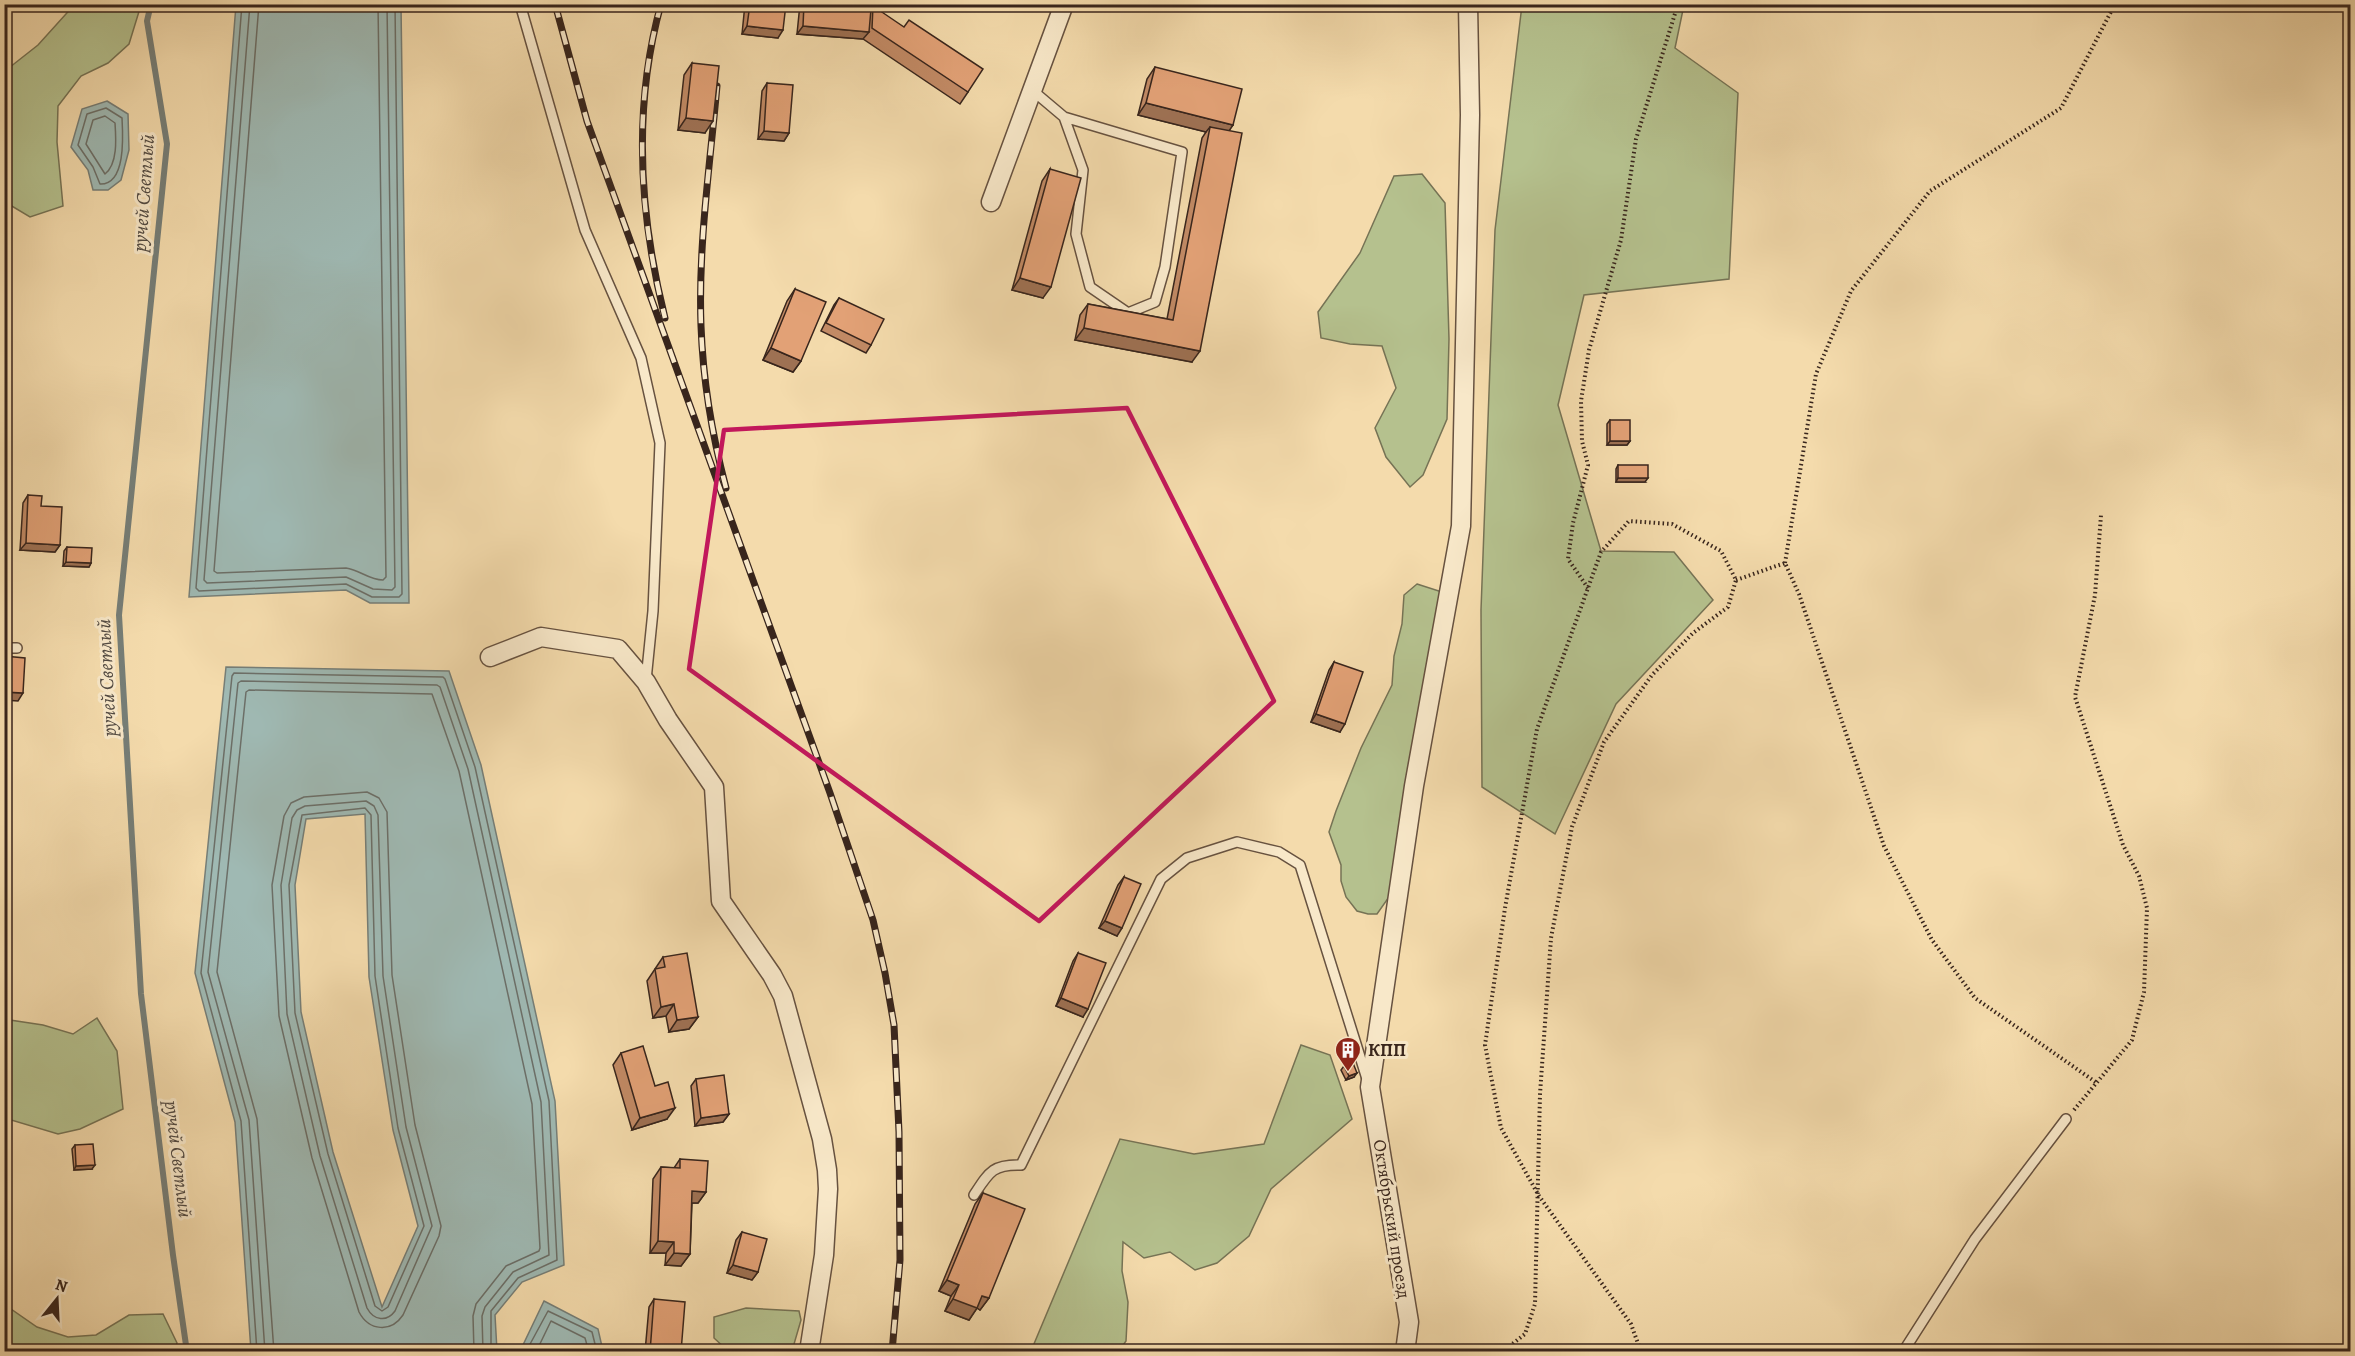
<svg xmlns="http://www.w3.org/2000/svg" width="2355" height="1356" font-family="Alegreya,serif">
	<style>
		.green { fill: #b5c18e; stroke: #767355; stroke-width: 1.5 }
		.water { fill: #9fb9b3; stroke: #767e77; stroke-width: 1.5; fill-rule: evenodd }
		.lines { fill: none; stroke-linecap: round; stroke-linejoin: round }
		.shore { stroke: #6c6f68; stroke-width: 1.5 }
		.stream { stroke: #767e77; stroke-width: 6 }
		.lane-casing { stroke: #675240; stroke-width: 12 }
		.street-casing { stroke: #675240; stroke-width: 21 }
		.path { stroke: #38251c; stroke-width: 4; stroke-dasharray: 1.5 3; stroke-linecap: butt }
		.lane { stroke: #f8e8c9; stroke-width: 9 }
		.street { stroke: #f8e8c9; stroke-width: 18 }
		.rail-casing { stroke: #38251c; stroke-width: 7 }
		.rail { stroke: #f8e8c9; stroke-width: 4.5; stroke-dasharray: 14; stroke-linecap: butt }
		.wall { fill: #c28a65; stroke: #38251c; stroke-width: 1.5 }
		.shaded-wall { fill: #9e7153; stroke: #38251c; stroke-width: 1.5 }
		.building { fill: #e2a176; stroke: #38251c; stroke-width: 1.5 }
		.marked { fill: none; stroke: #c2185b; stroke-width: 4.5; stroke-linejoin: round }
		.labels { text-anchor: middle; stroke-width: 6; stroke-linejoin: round; paint-order: stroke }
		.poi-label { font-size: 18px; font-weight: bold; fill: #38251c; stroke: #f8e8c9; text-anchor: start }
		.street-label { font-size: 18px; fill: #38251c; stroke: #f8e8c9 }
		.water-label { font-size: 20px; font-style: italic; fill: #524a42; stroke: #f8e8c9 }
	</style>
	<rect width="100%" height="100%" fill="#f4dbac"/>
	<filter id="stains"><feTurbulence type="fractalNoise" baseFrequency=".00333" numOctaves="4"/><feColorMatrix values="0 0 0 0 .2 0 0 0 0 .09 0 0 0 0 .02 0 0 0 .5 -.17"/></filter>
	<radialGradient id="worn" r=".72"><stop offset=".6" stop-color="#630" stop-opacity="0"/><stop offset="1" stop-color="#630" stop-opacity=".3"/></radialGradient>
	<g class="green">
		<path d="M 75,4 L 141,5 L 129,44 L 108,63 L 81,76 L 58,106 L 57,142 L 63,206 L 30,217 L 5,202 L 5,71 L 38,45 Z"/>
		<path d="M 1522,5 L 1684,5 L 1675,48 L 1738,93 L 1729,279 L 1584,295 L 1558,405 L 1601,551 L 1674,552 L 1713,600 L 1616,704 L 1555,834 L 1482,787 L 1481,610 L 1495,230 Z"/>
		<path d="M 1422,174 L 1445,203 L 1449,339 L 1447,419 L 1423,475 L 1410,487 L 1386,457 L 1375,428 L 1396,388 L 1382,346 L 1350,344 L 1321,338 L 1318,312 L 1360,253 L 1394,176 Z"/>
		<path d="M 1417,584 L 1442,592 L 1389,897 L 1377,914 L 1368,914 L 1357,911 L 1346,897 L 1341,881 L 1341,865 L 1329,832 L 1336,811 L 1361,748 L 1392,685 L 1394,656 L 1402,624 L 1404,595 Z"/>
		<path d="M 5,1015 L 10,1020 L 43,1025 L 73,1034 L 97,1018 L 117,1051 L 123,1109 L 80,1129 L 58,1134 L 8,1119 L 5,1120 Z"/>
		<path d="M 1301,1045 L 1330,1055 L 1352,1119 L 1271,1189 L 1249,1236 L 1217,1263 L 1195,1270 L 1170,1252 L 1144,1258 L 1123,1242 L 1122,1271 L 1128,1302 L 1126,1341 L 1119,1351 L 1031,1351 L 1120,1139 L 1194,1154 L 1264,1144 Z"/>
		<path d="M 5,1307 L 8,1307 L 37,1327 L 68,1337 L 96,1335 L 129,1315 L 163,1314 L 177,1343 L 173,1352 L 5,1351 Z"/>
		<path d="M 746,1308 L 799,1311 L 801,1320 L 792,1351 L 728,1351 L 714,1338 L 714,1317 Z"/>
	</g>
	<g class="water">
		<path d="M 236,5 L 401,5 L 409,603 L 370,603 L 346,590 L 189,597 Z"/>
		<path d="M 107,101 L 128,114 L 129,150 L 121,180 L 108,190 L 93,190 L 88,170 L 71,147 L 82,109 Z"/>
		<path d="M 226,667 L 449,671 L 481,765 L 555,1101 L 564,1265 L 522,1282 L 495,1315 L 497,1351 L 251,1351 L 235,1122 L 195,973 ZM 365,814 L 369,977 L 393,1130 L 418,1226 L 382,1307 L 333,1152 L 301,1012 L 295,885 L 306,819 Z"/>
		<path d="M 544,1301 L 598,1329 L 603,1351 L 523,1351 L 523,1345 Z"/>
	</g>
	<g class="lines">
		<g class="shore">
			<path d="M 242,4 L 196,588 L 199,591 L 346,584 L 372,597 L 399,597 L 402,594 L 395,4"/>
			<path d="M 250,4 L 204,580 L 207,583 L 346,577 L 373,589 L 392,590 L 395,587 L 387,4"/>
			<path d="M 259,4 L 214,571 L 217,573 L 346,568 C 360,570 369,580 383,580 L 386,577 L 378,4"/>
			<path d="M 106,108 L 122,118 C 123,136 126,185 100,184 L 93,167 L 78,145 L 87,114 Z"/>
			<path d="M 105,116 L 115,123 C 116,138 118,164 105,174 L 86,144 L 93,120 Z"/>
			<path d="M 367,792 L 379,798 L 387,812 L 392,975 L 415,1125 L 441,1226 L 439,1236 L 403,1315 C 391,1333 369,1331 359,1312 L 312,1158 L 279,1016 L 272,885 L 284,816 L 291,803 L 304,797 Z"/>
			<path d="M 366,801 L 374,806 L 378,815 L 383,976 L 406,1127 L 432,1226 L 395,1311 C 387,1322 374,1321 367,1308 L 320,1156 L 287,1014 L 281,885 L 292,818 L 297,810 L 305,806 Z"/>
			<path d="M 365,808 L 371,815 L 375,976 L 398,1128 L 424,1226 L 388,1307 L 382,1311 L 375,1306 L 328,1154 L 295,1013 L 289,885 L 302,815 Z"/>
			<path d="M 257,1352 L 241,1121 L 201,973 L 232,676 L 234,673 L 443,677 L 445,679 L 475,767 L 549,1101 L 557,1260 L 518,1278 L 491,1311 L 491,1352"/>
			<path d="M 265,1352 L 249,1120 L 208,972 L 238,683 L 241,681 L 437,685 L 440,687 L 468,769 L 541,1102 L 549,1255 L 513,1272 L 485,1307 L 482,1316 L 483,1352"/>
			<path d="M 274,1352 L 257,1119 L 217,972 L 246,692 L 249,690 L 432,694 L 459,771 L 532,1104 L 540,1248 L 539,1251 L 506,1266 L 476,1304 L 473,1316 L 474,1352"/>
			<path d="M 529,1352 L 529,1346 L 548,1311 L 592,1332 L 597,1352"/>
			<path d="M 536,1352 L 551,1321 L 585,1338 L 589,1352"/>
		</g>
		<path class="stream" d="M 151,4 L 147,21 L 167,144 L 119,615 L 141,994 L 173,1255 L 187,1352"/>
		<defs>
			<g id="lane">
				<path d="M 520,4 L 585,230 L 641,358 L 660,443 L 653,611 L 646,680"/>
				<path d="M 1032,90 L 1064,117 L 1182,152 L 1165,267 L 1155,302 L 1128,313 L 1090,287 L 1076,234 L 1083,170 L 1064,117"/>
				<path d="M 4,648 L 17,648"/>
				<path d="M 974,1195 C 989,1172 993,1164 1021,1165 L 1161,879 L 1187,858 L 1237,842 L 1279,852 L 1300,865 L 1367,1079"/>
				<path d="M 1903,1352 L 1975,1239 L 2066,1119"/>
			</g>
			<g id="street">
				<path d="M 991,202 L 1064,4"/>
				<path d="M 490,657 L 541,637 L 618,649 L 646,682 L 668,720 L 714,787 L 721,901 L 772,975 L 783,996 L 822,1139 L 827,1170 L 828,1189 L 824,1255 L 809,1352"/>
				<path d="M 1405,1352 L 1409,1322 L 1370,1087 L 1414,786 L 1461,526 L 1470,115 L 1468,4"/>
			</g>
		</defs>
		<use href="#lane" class="lane-casing"/>
		<use href="#street" class="street-casing"/>
		<g class="path">
			<path d="M 1727,4 L 1739,8 L 1770,4"/>
			<path d="M 1785,563 L 1816,374 L 1851,291 L 1930,191 L 2061,108 L 2115,4"/>
			<path d="M 1736,580 L 1785,563 L 1799,594 L 1884,846 L 1932,940 L 1975,998 L 2097,1083"/>
			<path d="M 1588,588 L 1568,559 L 1573,523 L 1588,465 L 1582,441 L 1581,401 L 1589,350 L 1621,240 L 1636,139 L 1678,4"/>
			<path d="M 2074,1110 L 2132,1040 L 2144,992 L 2147,908 L 2139,876 L 2123,845 L 2075,697 L 2095,595 L 2101,515"/>
			<path d="M 1502,1352 L 1525,1334 L 1535,1304 L 1540,1094 L 1551,938 L 1572,827 L 1604,742 L 1652,675 L 1693,633 L 1728,607 L 1736,580 L 1721,551 L 1672,524 L 1629,521 L 1601,552 L 1537,729 L 1505,908 L 1485,1045 L 1501,1128 L 1539,1196 L 1631,1324 L 1641,1352"/>
		</g>
		<use href="#lane" class="lane"/>
		<use href="#street" class="street"/>
		<defs>
			<g id="rail">
				<path d="M 555,4 L 587,121 L 830,793 L 873,920 L 885,973 L 894,1025 L 899,1132 L 900,1260 L 892,1352"/>
				<path d="M 661,4 C 632,109 639,214 665,318"/>
				<path d="M 717,86 C 710,165 698,246 701,326 C 703,381 712,435 726,488"/>
			</g>
		</defs>
		<use href="#rail" class="rail-casing"/>
		<use href="#rail" class="rail"/>
	</g>
	<g class="wall">
		<path d="M 745,4 L 786,4 L 778,38 L 742,34 Z"/>
		<path d="M 800,4 L 824,4 L 824,6 L 871,10 L 873,6 L 968,92 L 960,104 L 863,39 L 797,34 Z"/>
		<path d="M 692,63 L 705,133 L 678,130 L 684,75 Z"/>
		<path d="M 1155,67 L 1233,125 L 1229,130 L 1192,362 L 1075,340 L 1080,315 L 1088,304 L 1167,319 L 1202,138 L 1206,132 L 1138,115 L 1147,79 Z"/>
		<path d="M 767,83 L 789,133 L 784,141 L 758,139 L 762,91 Z"/>
		<path d="M 1050,169 L 1043,298 L 1012,290 L 1042,181 Z"/>
		<path d="M 795,289 L 801,361 L 793,372 L 763,360 L 787,301 Z"/>
		<path d="M 839,298 L 871,345 L 866,353 L 821,331 L 834,305 Z"/>
		<path d="M 1610,420 L 1630,441 L 1627,445 L 1607,445 L 1607,424 Z"/>
		<path d="M 1618,465 L 1645,482 L 1616,482 L 1616,469 Z"/>
		<path d="M 28,495 L 41,506 L 60,545 L 55,552 L 20,550 L 23,503 Z"/>
		<path d="M 67,547 L 91,563 L 89,567 L 63,566 L 64,551 Z"/>
		<path d="M 1334,662 L 1340,732 L 1311,722 L 1329,670 Z"/>
		<path d="M 1124,877 L 1117,936 L 1099,928 L 1118,885 Z"/>
		<path d="M 1078,953 L 1083,1017 L 1056,1006 L 1073,961 Z"/>
		<path d="M 663,957 L 698,1017 L 689,1029 L 669,1032 L 666,1016 L 653,1018 L 647,981 Z"/>
		<path d="M 621,1053 L 655,1086 L 667,1119 L 632,1130 L 613,1065 Z"/>
		<path d="M 1344,1066 L 1354,1077 L 1346,1080 L 1341,1070 Z"/>
		<path d="M 696,1079 L 729,1114 L 723,1122 L 695,1126 L 691,1086 Z"/>
		<path d="M 75,1145 L 92,1169 L 74,1170 L 72,1149 Z"/>
		<path d="M 680,1159 L 706,1192 L 698,1203 L 692,1203 L 690,1254 L 681,1266 L 665,1265 L 666,1253 L 650,1253 L 653,1179 L 661,1167 L 674,1168 Z"/>
		<path d="M 983,1193 L 989,1298 L 980,1310 L 977,1308 L 969,1320 L 945,1311 L 951,1296 L 939,1291 L 975,1204 Z"/>
		<path d="M 742,1232 L 758,1272 L 752,1280 L 727,1273 L 736,1240 Z"/>
		<path d="M 654,1299 L 681,1352 L 645,1352 L 649,1307 Z"/>
	</g>
	<g class="shaded-wall">
		<path d="M 747,26 L 783,30 L 778,38 L 742,34 Z"/>
		<path d="M 803,26 L 869,32 L 863,39 L 797,34 Z"/>
		<path d="M 1146,103 L 1233,125 L 1225,137 L 1210,127 L 1206,132 L 1138,115 Z"/>
		<path d="M 686,118 L 713,121 L 705,133 L 678,130 Z"/>
		<path d="M 764,131 L 789,133 L 784,141 L 758,139 Z"/>
		<path d="M 1020,278 L 1051,287 L 1043,298 L 1012,290 Z"/>
		<path d="M 1084,328 L 1200,351 L 1192,362 L 1075,340 Z"/>
		<path d="M 771,348 L 801,361 L 793,372 L 763,360 Z"/>
		<path d="M 1610,441 L 1630,441 L 1627,445 L 1607,445 Z"/>
		<path d="M 1618,478 L 1648,478 L 1645,482 L 1616,482 Z"/>
		<path d="M 26,543 L 60,545 L 55,552 L 20,550 Z"/>
		<path d="M 66,562 L 91,563 L 89,567 L 63,566 Z"/>
		<path d="M 4,692 L 23,693 L 18,701 L 4,700 Z"/>
		<path d="M 1316,714 L 1345,724 L 1340,732 L 1311,722 Z"/>
		<path d="M 1105,921 L 1122,928 L 1117,936 L 1099,928 Z"/>
		<path d="M 1061,998 L 1088,1009 L 1083,1017 L 1056,1006 Z"/>
		<path d="M 674,1004 L 666,1016 L 653,1018 L 661,1007 Z"/>
		<path d="M 698,1017 L 689,1029 L 669,1032 L 677,1020 Z"/>
		<path d="M 1357,1073 L 1354,1077 L 1346,1080 L 1349,1076 Z"/>
		<path d="M 675,1108 L 667,1119 L 632,1130 L 640,1118 Z"/>
		<path d="M 729,1114 L 723,1122 L 695,1126 L 701,1118 Z"/>
		<path d="M 95,1165 L 92,1169 L 74,1170 L 76,1166 Z"/>
		<path d="M 692,1191 L 706,1192 L 698,1203 L 684,1203 Z"/>
		<path d="M 658,1241 L 674,1242 L 666,1253 L 650,1253 Z"/>
		<path d="M 674,1253 L 690,1254 L 681,1266 L 665,1265 Z"/>
		<path d="M 733,1265 L 758,1272 L 752,1280 L 727,1273 Z"/>
		<path d="M 947,1280 L 959,1285 L 951,1296 L 939,1291 Z"/>
		<path d="M 982,1296 L 989,1298 L 980,1310 L 977,1308 L 969,1320 L 945,1311 L 953,1299 Z"/>
	</g>
	<g class="building">
		<path d="M 750,4 L 786,4 L 783,30 L 747,26 Z"/>
		<path d="M 804,4 L 824,4 L 824,6 L 871,9 L 869,32 L 803,26 Z"/>
		<path d="M 873,6 L 904,27 L 909,20 L 983,69 L 968,92 L 872,28 Z"/>
		<path d="M 692,63 L 719,66 L 713,121 L 686,118 Z"/>
		<path d="M 1155,67 L 1242,89 L 1233,125 L 1146,103 Z"/>
		<path d="M 767,83 L 793,85 L 789,133 L 764,131 Z"/>
		<path d="M 1210,127 L 1242,133 L 1200,351 L 1084,328 L 1088,304 L 1173,320 Z"/>
		<path d="M 1050,169 L 1081,178 L 1051,287 L 1020,278 Z"/>
		<path d="M 4,233 L 7,233 L 6,253 L 4,253 Z"/>
		<path d="M 795,289 L 826,302 L 801,361 L 771,348 Z"/>
		<path d="M 839,298 L 884,319 L 871,345 L 826,323 Z"/>
		<rect x="1610" y="420" width="20" height="21"/>
		<rect x="1618" y="465" width="30" height="13"/>
		<path d="M 28,495 L 42,496 L 41,506 L 62,507 L 60,545 L 26,543 Z"/>
		<path d="M 67,547 L 92,548 L 91,563 L 66,562 Z"/>
		<path d="M 4,656 L 25,658 L 23,693 L 4,692 Z"/>
		<path d="M 1334,662 L 1363,672 L 1345,724 L 1316,714 Z"/>
		<path d="M 1124,877 L 1141,884 L 1122,928 L 1105,921 Z"/>
		<path d="M 687,953 L 698,1017 L 677,1020 L 674,1004 L 661,1007 L 655,969 L 665,967 L 663,957 Z"/>
		<path d="M 1078,953 L 1106,963 L 1088,1009 L 1061,998 Z"/>
		<path d="M 643,1046 L 655,1086 L 668,1082 L 675,1108 L 640,1118 L 621,1053 Z"/>
		<path d="M 1353,1063 L 1357,1073 L 1349,1076 L 1344,1066 Z"/>
		<path d="M 724,1075 L 729,1114 L 701,1118 L 696,1079 Z"/>
		<path d="M 93,1144 L 95,1165 L 76,1166 L 75,1145 Z"/>
		<path d="M 680,1159 L 708,1161 L 706,1192 L 692,1191 L 690,1254 L 674,1253 L 674,1242 L 658,1241 L 661,1167 L 680,1168 Z"/>
		<path d="M 983,1193 L 1025,1209 L 989,1298 L 982,1296 L 977,1308 L 953,1299 L 959,1285 L 947,1280 Z"/>
		<path d="M 742,1232 L 767,1239 L 758,1272 L 733,1265 Z"/>
		<path d="M 654,1299 L 685,1302 L 681,1352 L 650,1352 Z"/>
	</g>
	<path class="marked" d="M 1127,408 L 1274,701 L 1039,921 L 689,669 L 724,430 Z"/>
	<defs>
		<symbol id="building-pin" viewBox="-11 -11 22 30"><path d="M0 17L-7.5 6A9.5 9.5 0 1 1 7.5 6Z" fill="#8f2418" stroke="#f8e8c9"/><path d="M-4-6H4V6H1V3H-1V6H-4ZM-2.5-4.3h1.7v1.8h-1.7ZM.8-4.3h1.7v1.8H.8ZM-2.5-1h1.7V.8h-1.7ZM.8-1h1.7V.8H.8Z" fill="#fff"/></symbol>
	</defs>
	<g fill-rule="evenodd">
		<use href="#building-pin" x="1333" y="1035" width="30" height="40"/>
	</g>
	<g class="labels">
		<g class="poi-label">
			<text x="1368" y="1056">КПП</text>
		</g>
		<g class="street-label">
			<text transform="translate(1392 1219) rotate(81)" y="6">Октябрьский проезд</text>
		</g>
		<g class="water-label">
			<text transform="translate(143 193) rotate(-86)" y="7">ручей Светлый</text>
			<text transform="translate(106 678) rotate(-93)" y="7">ручей Светлый</text>
			<text transform="translate(179 1159) rotate(83)" y="7">ручей Светлый</text>
		</g>
	</g>
	<rect width="2355" height="1356" fill="none" stroke="#f4dbac" stroke-width="24"/>
	<rect x="6" y="6" width="2343" height="1344" fill="none" stroke="#38251c" stroke-width="3"/>
	<rect x="12" y="12" width="2331" height="1332" fill="none" stroke="#38251c" stroke-width="1.5"/>
	<g transform="translate(57 1299) rotate(18)" stroke="#f8e8c9" stroke-width="4.5" paint-order="stroke">
	<path d="M0-4.5L10 22L0 15L-10 22Z" fill="#38251c"/>
	<text y="-9" font-size="16" font-weight="bold" text-anchor="middle" fill="#38251c">N</text>
	</g>
	<rect width="100%" height="100%" filter="url(#stains)"/>
	<rect width="100%" height="100%" fill="url(#worn)"/>
</svg>
